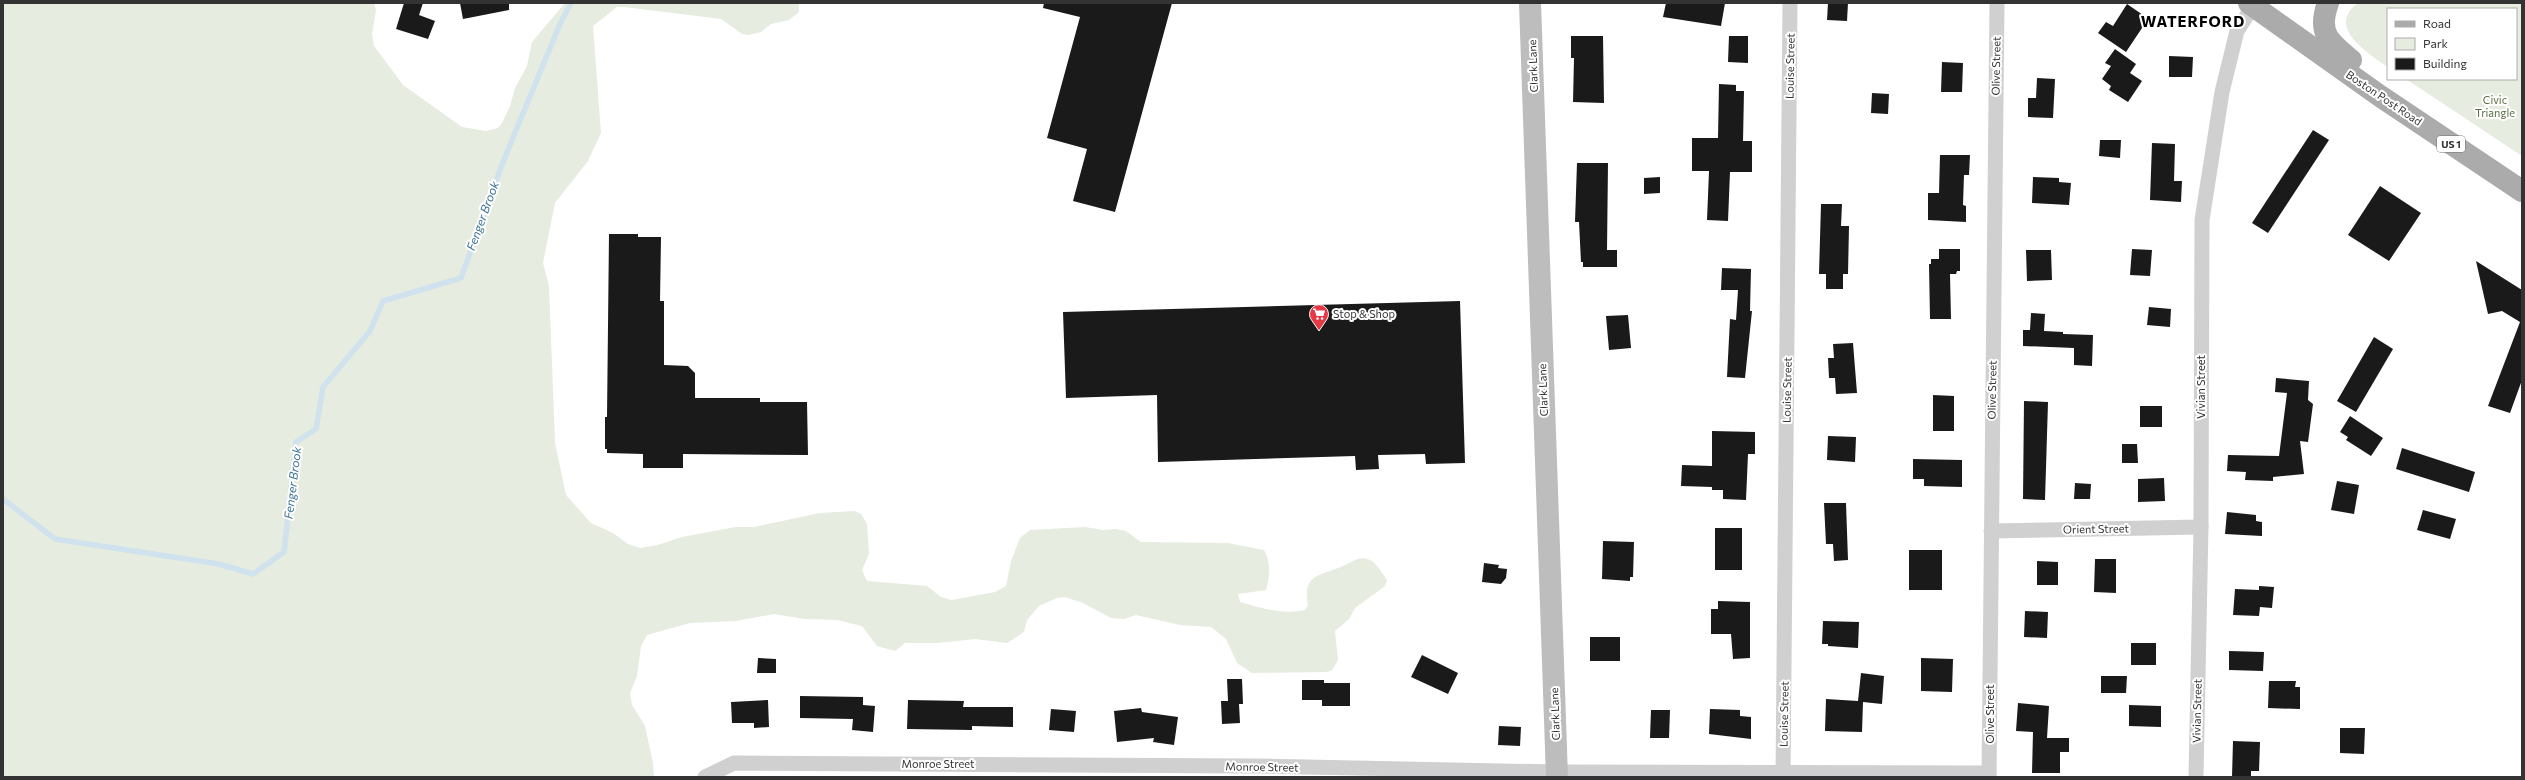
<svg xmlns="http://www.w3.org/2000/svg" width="2525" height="780" font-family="Commissioner,sans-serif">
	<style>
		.green { fill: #e6ecdf }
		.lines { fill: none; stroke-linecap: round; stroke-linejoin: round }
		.stream { stroke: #cfe2ee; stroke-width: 5.5 }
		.building { fill: #1a1a1a }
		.minor { stroke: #d0d0d0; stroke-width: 15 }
		.secondary { stroke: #bdbdbd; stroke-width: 22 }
		.primary { stroke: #ababab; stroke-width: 22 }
		.labels { text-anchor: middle; stroke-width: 4; stroke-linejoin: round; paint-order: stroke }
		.shield { fill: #fff; stroke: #707070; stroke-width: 1 }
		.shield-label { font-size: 10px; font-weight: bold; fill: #333 }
		.street-label { font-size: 11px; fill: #333; stroke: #fff }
		.park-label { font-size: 11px; fill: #56703f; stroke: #fff }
		.poi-label { font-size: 11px; fill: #333; stroke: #fff; text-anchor: start }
		.water-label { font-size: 12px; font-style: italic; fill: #3f7597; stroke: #fff }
		.district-label { font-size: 15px; font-weight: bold; letter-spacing: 1px; fill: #000; stroke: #fff }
	</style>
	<rect width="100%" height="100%" fill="#fff"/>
	<g class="green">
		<path d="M 3,3 L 374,3 L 376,10 L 372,34 L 374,46 L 403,85 L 462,127 L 486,131 L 498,128 L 502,123 L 510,106 L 515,88 L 527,66 L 532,42 L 565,3 L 799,3 L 799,12 L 789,20 L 771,24 L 761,32 L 748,35 L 742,34 L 721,19 L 624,7 L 617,7 L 593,26 L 601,133 L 588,161 L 555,203 L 543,263 L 549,286 L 555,443 L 566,495 L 591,523 L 613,533 L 628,544 L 640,548 L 658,545 L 682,537 L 736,527 L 754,527 L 820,513 L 855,511 L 861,514 L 867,524 L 869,554 L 862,570 L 867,581 L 927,586 L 941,597 L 952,600 L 995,592 L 1006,586 L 1011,561 L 1020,538 L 1030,530 L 1085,527 L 1103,530 L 1115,529 L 1126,531 L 1141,542 L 1228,543 L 1264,550 C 1271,562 1270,577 1266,590 L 1238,594 L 1240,602 C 1261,608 1283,615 1305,610 L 1308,605 C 1302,573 1321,576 1343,566 C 1353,562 1360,554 1372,561 C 1377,564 1383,575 1387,580 L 1385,586 L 1355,608 L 1349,619 L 1335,631 L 1338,660 L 1332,670 L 1326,672 L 1252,673 L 1237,663 L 1226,639 L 1211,627 L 1180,625 L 1136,615 L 1124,619 L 1111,618 L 1083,603 L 1065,597 L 1057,598 L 1039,606 L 1027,620 L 1024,632 L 1007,643 L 976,639 L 937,643 L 905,643 L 895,651 L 877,646 L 862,626 L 837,620 L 805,619 L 774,614 L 736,621 L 690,623 L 647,635 L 641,646 L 637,676 L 630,693 L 632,705 L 645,726 L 653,763 L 654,777 L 3,777 Z"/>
		<path d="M 2358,3 L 2522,3 L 2522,156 L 2406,79 L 2516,79 L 2516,9 L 2388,9 L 2388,67 C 2369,54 2325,27 2358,3 Z"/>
	</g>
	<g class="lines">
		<path class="stream" d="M 3,499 L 55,539 L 219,564 L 253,574 L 284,552 L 296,442 L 316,429 L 323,387 L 370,331 L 383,301 L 461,278 L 503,162 L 560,24 L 571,3"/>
	</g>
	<g class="building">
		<path d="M 404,3 L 423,3 L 419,15 L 435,21 L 428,39 L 396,29 Z"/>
		<path d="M 460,3 L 509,3 L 509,10 L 463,19 Z"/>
		<path d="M 1044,3 L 1172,3 L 1115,212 L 1073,201 L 1087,149 L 1047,138 L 1080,17 L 1043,8 Z"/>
		<path d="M 1666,3 L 1725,3 L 1721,26 L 1663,17 Z"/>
		<path d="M 1828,3 L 1848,3 L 1847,21 L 1827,20 Z"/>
		<path d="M 2127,4 L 2143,15 L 2141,18 L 2146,22 L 2126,52 L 2098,33 L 2106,22 L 2113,26 Z"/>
		<path d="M 1571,36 L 1603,36 L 1604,103 L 1573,102 L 1574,58 L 1571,58 Z"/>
		<path d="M 1729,36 L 1748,36 L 1748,63 L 1728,62 Z"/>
		<path d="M 2115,49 L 2136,64 L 2130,73 L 2142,81 L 2128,102 L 2109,90 L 2111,86 L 2102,79 L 2111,66 L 2105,63 Z"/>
		<path d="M 2169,56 L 2193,57 L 2192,77 L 2169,77 Z"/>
		<path d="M 1942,62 L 1963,63 L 1962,92 L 1941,92 Z"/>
		<path d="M 2037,78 L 2055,79 L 2053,118 L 2028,117 L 2028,98 L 2036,98 Z"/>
		<path d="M 1719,84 L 1736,85 L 1736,91 L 1744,91 L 1743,141 L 1752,141 L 1752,172 L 1730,172 L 1728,221 L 1707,220 L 1709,171 L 1692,171 L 1692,138 L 1718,138 Z"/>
		<path d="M 1872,93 L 1889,94 L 1888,114 L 1871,113 Z"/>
		<path d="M 2313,130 L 2329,140 L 2268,233 L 2252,223 Z"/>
		<path d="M 2100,140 L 2121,140 L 2120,158 L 2099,156 Z"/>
		<path d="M 2152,143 L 2175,144 L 2174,181 L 2182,181 L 2181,202 L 2150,200 Z"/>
		<path d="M 1940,155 L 1970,155 L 1969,175 L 1964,175 L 1963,205 L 1966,206 L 1966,222 L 1928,220 L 1928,193 L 1939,193 Z"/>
		<path d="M 1577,163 L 1608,163 L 1607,250 L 1617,250 L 1617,267 L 1583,267 L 1583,262 L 1581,262 L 1579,222 L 1575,222 Z"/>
		<path d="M 1660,177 L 1660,193 L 1644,194 L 1644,178 Z"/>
		<path d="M 2033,177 L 2059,178 L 2059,182 L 2071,183 L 2069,205 L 2032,203 Z"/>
		<path d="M 2380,186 L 2421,213 L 2389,261 L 2348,235 Z"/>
		<path d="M 1821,204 L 1842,204 L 1841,226 L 1849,226 L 1848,274 L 1843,274 L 1843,289 L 1826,289 L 1826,274 L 1819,274 Z"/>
		<path d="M 609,234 L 638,234 L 638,237 L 661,237 L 660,301 L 664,301 L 664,365 L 688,366 L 695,373 L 695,398 L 760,398 L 760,402 L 807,402 L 808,455 L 683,454 L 683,468 L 643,468 L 643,454 L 607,453 L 607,449 L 605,449 L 605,417 L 607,417 Z"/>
		<path d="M 1939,249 L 1960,249 L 1960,271 L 1957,271 L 1956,274 L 1950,274 L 1951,319 L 1930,319 L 1929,264 L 1931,264 L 1931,259 L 1939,259 Z"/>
		<path d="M 2132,249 L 2152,250 L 2150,276 L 2130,275 Z"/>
		<path d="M 2026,250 L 2051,250 L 2052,280 L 2027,281 Z"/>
		<path d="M 2476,261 L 2522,290 L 2522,380 L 2510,413 L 2488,406 L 2520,322 L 2502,311 L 2488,314 Z"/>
		<path d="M 1722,268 L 1751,269 L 1750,311 L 1752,311 L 1745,378 L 1727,377 L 1730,319 L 1736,320 L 1738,290 L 1721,290 Z"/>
		<path d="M 1460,301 L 1465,463 L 1426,464 L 1425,454 L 1378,455 L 1379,469 L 1356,470 L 1355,456 L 1158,462 L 1157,395 L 1066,398 L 1063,312 Z"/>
		<path d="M 2149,307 L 2171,309 L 2170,327 L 2147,325 Z"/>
		<path d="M 2031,313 L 2045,314 L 2044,331 L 2063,332 L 2063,334 L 2093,335 L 2092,366 L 2074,365 L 2074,348 L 2023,346 L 2023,330 L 2030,330 Z"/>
		<path d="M 1628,315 L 1631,348 L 1609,350 L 1606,316 Z"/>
		<path d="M 2374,337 L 2393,349 L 2356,412 L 2337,401 Z"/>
		<path d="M 1853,343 L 1857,393 L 1836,394 L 1835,378 L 1829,378 L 1828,358 L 1834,358 L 1833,344 Z"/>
		<path d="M 2276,378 L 2309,381 L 2308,400 L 2313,404 L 2308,442 L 2300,441 L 2304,474 L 2273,477 L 2273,481 L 2245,480 L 2246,472 L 2227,471 L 2228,455 L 2279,456 L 2287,393 L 2275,392 Z"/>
		<path d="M 1933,395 L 1954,396 L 1954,431 L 1933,431 Z"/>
		<path d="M 2024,401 L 2048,402 L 2045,500 L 2023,499 Z"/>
		<rect x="2140" y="406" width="22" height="21"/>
		<path d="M 2350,416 L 2383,438 L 2371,456 L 2346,440 L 2348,437 L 2340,432 Z"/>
		<path d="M 1712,431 L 1755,432 L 1755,454 L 1748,454 L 1746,500 L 1723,499 L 1723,490 L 1712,490 L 1712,487 L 1681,486 L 1682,465 L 1712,466 Z"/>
		<path d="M 1828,436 L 1856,437 L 1855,462 L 1827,460 Z"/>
		<path d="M 2122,444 L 2137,444 L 2138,463 L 2122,463 Z"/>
		<path d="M 2402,448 L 2475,472 L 2469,492 L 2396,469 Z"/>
		<path d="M 1913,459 L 1962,460 L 1962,487 L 1924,486 L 1924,479 L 1913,479 Z"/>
		<path d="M 2164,478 L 2165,501 L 2138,502 L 2138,479 Z"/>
		<path d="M 2337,481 L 2359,485 L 2354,514 L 2331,510 Z"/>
		<path d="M 2075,483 L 2091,484 L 2090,499 L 2074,499 Z"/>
		<path d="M 1824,503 L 1846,503 L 1848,560 L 1834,561 L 1833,544 L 1826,544 Z"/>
		<path d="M 2423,510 L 2456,519 L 2450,539 L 2417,530 Z"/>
		<path d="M 2227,512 L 2256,515 L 2256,521 L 2262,522 L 2262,536 L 2225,534 Z"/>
		<rect x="1715" y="528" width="27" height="42"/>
		<path d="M 1603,541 L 1634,542 L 1633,577 L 1630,577 L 1630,581 L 1602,579 Z"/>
		<rect x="1909" y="550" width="33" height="40"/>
		<path d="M 2095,559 L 2116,559 L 2116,593 L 2094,592 Z"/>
		<path d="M 2037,561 L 2058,562 L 2058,585 L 2037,585 Z"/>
		<path d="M 1484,563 L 1499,565 L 1498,568 L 1507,569 L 1506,578 L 1501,584 L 1482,582 Z"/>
		<path d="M 2259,586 L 2274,587 L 2272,608 L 2260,607 L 2259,616 L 2233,615 L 2235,589 L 2259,590 Z"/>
		<path d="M 1718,601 L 1750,602 L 1750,658 L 1733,659 L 1731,634 L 1711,634 L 1711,609 L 1718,609 Z"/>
		<path d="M 2025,611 L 2048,612 L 2047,638 L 2024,637 Z"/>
		<path d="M 1823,621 L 1859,622 L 1858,648 L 1828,646 L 1828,644 L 1822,644 Z"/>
		<rect x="1590" y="637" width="30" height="24"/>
		<rect x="2131" y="643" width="25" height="22"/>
		<path d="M 2229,651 L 2264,652 L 2263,671 L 2229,670 Z"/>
		<path d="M 1422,655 L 1458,673 L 1448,694 L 1411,677 Z"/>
		<path d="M 758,658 L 776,659 L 776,673 L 757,673 Z"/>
		<path d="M 1921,658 L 1953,659 L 1952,692 L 1921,691 Z"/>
		<path d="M 1861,673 L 1884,676 L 1882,704 L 1863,702 L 1862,732 L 1825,731 L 1826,699 L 1858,701 Z"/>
		<path d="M 2101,676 L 2127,676 L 2126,693 L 2101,693 Z"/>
		<path d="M 1227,679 L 1242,679 L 1243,704 L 1239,704 L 1240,723 L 1222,724 L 1221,701 L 1228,701 Z"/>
		<path d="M 1302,680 L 1324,680 L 1324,683 L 1350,683 L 1350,706 L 1322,706 L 1322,700 L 1302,700 Z"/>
		<path d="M 2269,681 L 2296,681 L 2295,687 L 2300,687 L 2300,709 L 2268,708 Z"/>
		<path d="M 800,696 L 863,697 L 863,705 L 875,706 L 873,732 L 852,730 L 853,719 L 800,718 Z"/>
		<path d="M 768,700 L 769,727 L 754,728 L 754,723 L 732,723 L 731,702 Z"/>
		<path d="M 908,700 L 964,701 L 963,707 L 1013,707 L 1013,727 L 972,726 L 972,730 L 907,729 Z"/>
		<path d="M 2018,703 L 2049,706 L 2047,738 L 2069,738 L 2069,752 L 2060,752 L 2060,773 L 2032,773 L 2033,732 L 2016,731 Z"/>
		<path d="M 2129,705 L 2161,706 L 2161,727 L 2129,726 Z"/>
		<path d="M 1141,708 L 1142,712 L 1178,717 L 1174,745 L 1153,742 L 1154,738 L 1117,742 L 1114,711 Z"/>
		<path d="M 1051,709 L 1076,711 L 1074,732 L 1049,730 Z"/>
		<path d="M 1710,709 L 1740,710 L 1740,716 L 1751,717 L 1751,739 L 1709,734 Z"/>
		<path d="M 1651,710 L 1670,710 L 1669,738 L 1650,738 Z"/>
		<path d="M 1499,726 L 1521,727 L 1520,746 L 1498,745 Z"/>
		<path d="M 2340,728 L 2365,728 L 2364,754 L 2340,753 Z"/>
		<path d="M 2233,741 L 2260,742 L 2259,771 L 2251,771 L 2251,777 L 2232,777 Z"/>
	</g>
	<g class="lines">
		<g class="minor">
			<path d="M 1991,531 L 2201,527"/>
			<path d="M 705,777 L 734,763 L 1254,766 L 1557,772 L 1989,773"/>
			<path d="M 1783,777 L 1790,3"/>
			<path d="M 1989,777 L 1997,3"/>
			<path d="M 2196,777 L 2201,527 L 2202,220 L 2222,92 L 2237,31 L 2253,6"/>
		</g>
		<path class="secondary" d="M 1530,3 L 1557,777"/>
		<g class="primary">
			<path d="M 2249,3 L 2380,96 L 2522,191"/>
			<path d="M 2328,3 C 2317,33 2329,42 2351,60"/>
		</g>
	</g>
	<defs>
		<symbol id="supermarket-pin" viewBox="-11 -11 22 30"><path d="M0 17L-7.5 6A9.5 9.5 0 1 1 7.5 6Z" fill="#e63946" stroke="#fff"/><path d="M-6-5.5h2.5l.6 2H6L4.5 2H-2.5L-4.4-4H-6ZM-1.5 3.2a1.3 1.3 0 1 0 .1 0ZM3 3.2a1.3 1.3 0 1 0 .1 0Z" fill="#fff"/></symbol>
	</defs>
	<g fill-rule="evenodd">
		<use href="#supermarket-pin" x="1308" y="303" width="22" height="30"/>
	</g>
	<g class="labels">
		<rect class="shield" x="2437" y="136" width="28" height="16" rx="3"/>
		<g class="shield-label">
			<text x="2451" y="148">US 1</text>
		</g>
		<g class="street-label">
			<text transform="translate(1533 66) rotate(-92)" y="4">Clark Lane</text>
			<text transform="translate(1790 66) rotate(-89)" y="4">Louise Street</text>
			<text transform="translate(1996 66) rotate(-89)" y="4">Olive Street</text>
			<text transform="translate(2384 98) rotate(34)" y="4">Boston Post Road</text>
			<text transform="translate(2201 387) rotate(-90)" y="4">Vivian Street</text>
			<text transform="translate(1543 390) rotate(-92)" y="4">Clark Lane</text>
			<text transform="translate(1787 390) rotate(-89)" y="4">Louise Street</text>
			<text transform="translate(1992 390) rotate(-89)" y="4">Olive Street</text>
			<text transform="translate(2096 529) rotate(-1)" y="4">Orient Street</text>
			<text transform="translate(2197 711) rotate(-89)" y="4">Vivian Street</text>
			<text transform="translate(1555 714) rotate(-92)" y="4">Clark Lane</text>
			<text transform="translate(1784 714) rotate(-89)" y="4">Louise Street</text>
			<text transform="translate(1990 714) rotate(-90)" y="4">Olive Street</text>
			<text x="938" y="768">Monroe Street</text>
			<text transform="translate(1262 767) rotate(1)" y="4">Monroe Street</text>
		</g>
		<g class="park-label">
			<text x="2495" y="104">Civic<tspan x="2495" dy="13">Triangle</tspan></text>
		</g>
		<g class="poi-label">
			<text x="1333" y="318">Stop &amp; Shop</text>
		</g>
		<g class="water-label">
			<text transform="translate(483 216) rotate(-70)" y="4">Fenger Brook</text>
			<text transform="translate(293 483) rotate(-83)" y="4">Fenger Brook</text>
		</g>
		<g class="district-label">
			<text x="2193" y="27">WATERFORD</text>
		</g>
	</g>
	<rect width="2525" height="780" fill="none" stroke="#333333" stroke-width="8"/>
	<rect x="2387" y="8" width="130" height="72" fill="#ffffff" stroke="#adadad"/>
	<rect x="2395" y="21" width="20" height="6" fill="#ababab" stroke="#adadad"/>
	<text x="2423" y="28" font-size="12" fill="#333333">Road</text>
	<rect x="2395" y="38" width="20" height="12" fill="#e6ecdf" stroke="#adadad"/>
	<text x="2423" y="48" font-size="12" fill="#333333">Park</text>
	<rect x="2395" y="58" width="20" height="12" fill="#1a1a1a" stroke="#adadad"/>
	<text x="2423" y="68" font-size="12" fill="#333333">Building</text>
</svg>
